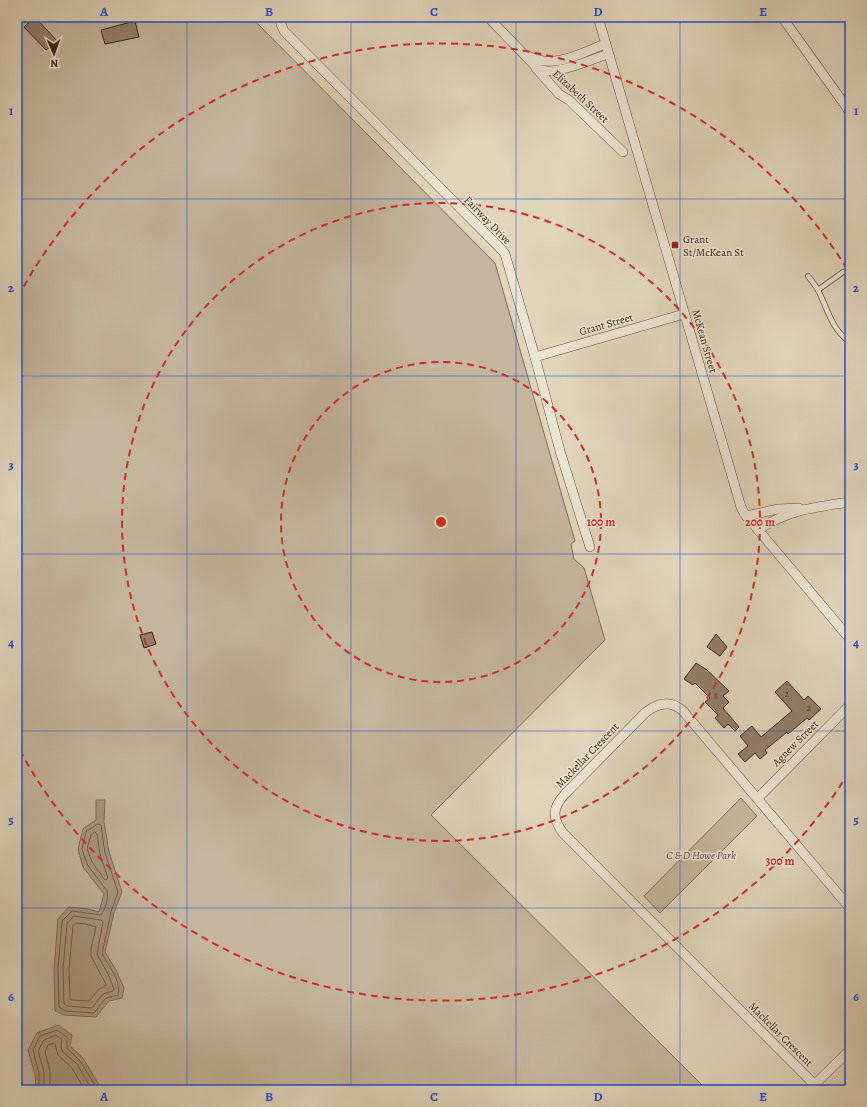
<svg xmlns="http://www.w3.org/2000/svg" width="867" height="1107" font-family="Alegreya,serif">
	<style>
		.green { fill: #c4b69e; stroke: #806b58 }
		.water { fill: #a99781; stroke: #7e6754 }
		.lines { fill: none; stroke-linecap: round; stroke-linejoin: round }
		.shore { stroke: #735c49; stroke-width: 1 }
		.building { fill: #927e69; stroke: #3d2011 }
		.lane-casing { stroke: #664d3c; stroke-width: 6 }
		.street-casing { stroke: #664d3c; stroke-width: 10 }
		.lane { stroke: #ebe4d3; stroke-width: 4.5 }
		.street { stroke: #ebe4d3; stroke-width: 9 }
		.grid { fill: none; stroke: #1d4ed8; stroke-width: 1; stroke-opacity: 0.55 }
		.ring { fill: none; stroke: #d62828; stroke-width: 2; stroke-dasharray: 7 5 }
		.poi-dot { fill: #8f2418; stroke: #ebe4d3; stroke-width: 1.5 }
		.labels { text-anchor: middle; stroke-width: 3; stroke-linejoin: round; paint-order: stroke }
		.number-label { font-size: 9px; fill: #523827 }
		.street-label { font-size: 11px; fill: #3d2011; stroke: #ebe4d3 }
		.poi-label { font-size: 11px; fill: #3d2011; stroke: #ebe4d3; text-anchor: start }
		.park-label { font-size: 11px; font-style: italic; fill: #5f4634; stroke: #ebe4d3 }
		.centre { fill: #d62828; stroke: #ebe4d3; stroke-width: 2 }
		.ring-label { font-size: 12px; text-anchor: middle; font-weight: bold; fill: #d62828; stroke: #ebe4d3; stroke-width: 3; stroke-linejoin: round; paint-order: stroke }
		.neatline { fill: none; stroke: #1d4ed8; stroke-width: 1.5 }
		.grid-label { font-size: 13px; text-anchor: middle; font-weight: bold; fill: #1d4ed8 }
	</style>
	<rect width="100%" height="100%" fill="#e0d5bb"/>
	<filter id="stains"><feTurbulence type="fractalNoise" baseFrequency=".005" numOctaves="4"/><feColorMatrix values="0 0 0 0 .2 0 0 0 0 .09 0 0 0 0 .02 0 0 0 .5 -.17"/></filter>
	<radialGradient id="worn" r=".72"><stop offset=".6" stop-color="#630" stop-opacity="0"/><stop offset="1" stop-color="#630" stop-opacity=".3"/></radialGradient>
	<g class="green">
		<path d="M 17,17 L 251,17 L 495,263 L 575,541 L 571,544 L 574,559 L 584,568 L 605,640 L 431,815 L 707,1090 L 17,1090 Z"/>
		<path d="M 741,798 L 757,816 L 660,913 L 644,896 Z"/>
	</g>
	<g class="water">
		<path d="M 96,800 L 105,800 L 104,822 L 109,852 L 122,892 L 114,913 L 105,952 L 116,970 L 124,988 L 122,998 L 109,1001 L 96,1017 L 64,1015 L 55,1011 L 54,969 L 58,919 L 69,907 L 88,909 L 99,912 L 104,894 L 83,867 L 78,849 L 83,829 L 96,820 Z"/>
		<path d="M 58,1025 L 72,1035 L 70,1046 L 83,1058 L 102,1090 L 36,1090 L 35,1074 L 28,1050 L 37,1033 Z"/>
	</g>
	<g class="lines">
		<g class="shore">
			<path d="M 98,824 L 101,825 L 105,853 L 118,892 L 111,912 L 102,953 C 107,965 122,980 118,995 L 106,998 L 94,1013 L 65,1011 L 59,1007 L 58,969 L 62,921 L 72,911 L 101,915 C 105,910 109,898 107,891 L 87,864 L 82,849 L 86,832 Z"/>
			<path d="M 95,832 L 97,834 L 100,854 L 108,878 L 106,880 L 104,879 L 92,862 L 87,849 L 91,835 Z"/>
			<path d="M 74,916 L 101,920 L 103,922 L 97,954 L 108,974 L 114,989 L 113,991 L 103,994 L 92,1008 L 67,1006 L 64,1004 L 63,969 L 67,924 Z"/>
			<path d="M 76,923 L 86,924 L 96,927 L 91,949 L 91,956 L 106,984 L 105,986 L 98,990 L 89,1001 L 71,1000 L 70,999 L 69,969 L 73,926 Z"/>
			<path d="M 39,1090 L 39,1073 L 33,1050 L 40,1036 L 57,1030 L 67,1037 L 67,1048 L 80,1061 L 98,1090"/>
			<path d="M 44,1090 L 44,1072 L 38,1051 L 44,1040 L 56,1035 L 62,1039 L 61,1046 L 62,1051 L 77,1064 L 92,1090"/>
			<path d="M 50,1090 L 50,1071 L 45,1052 L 48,1045 L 53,1043 L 55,1044 L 58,1055 L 72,1068 L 85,1090"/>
		</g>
	</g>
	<g class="building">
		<path d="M 35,17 L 57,41 L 46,50 L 24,27 Z"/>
		<path d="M 135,21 L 139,37 L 105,44 L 101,30 Z"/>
		<path d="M 152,632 L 156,644 L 144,648 L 140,635 Z"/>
		<path d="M 716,634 L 727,647 L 720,656 L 707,647 Z"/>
		<path d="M 696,663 L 707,670 L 729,691 L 723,696 L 729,702 L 723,708 L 739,727 L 735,731 L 728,724 L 724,728 L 715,718 L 718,715 L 705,702 L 710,698 L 695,683 L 693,685 L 684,679 Z"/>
		<path d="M 787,681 L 804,700 L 808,696 L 821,709 L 809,720 L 807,718 L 788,734 L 787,732 L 765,750 L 767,753 L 760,759 L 755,753 L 745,762 L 738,754 L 748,746 L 740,736 L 752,726 L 761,737 L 792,711 L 775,692 Z"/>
	</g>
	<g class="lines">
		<defs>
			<g id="lane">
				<path d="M 808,276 C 812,281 816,286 819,292 C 828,310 832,330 850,342"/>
				<path d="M 818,290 L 843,272"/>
			</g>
			<g id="street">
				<path d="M 280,17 L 281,24 L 284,31 L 502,250 L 505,254 L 535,357 L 560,451 L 590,547"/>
				<path d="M 488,17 L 537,68 C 552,78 592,59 608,54"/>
				<path d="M 598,17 L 741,507 L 744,513 L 850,639"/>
				<path d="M 782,17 L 850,112"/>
				<path d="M 528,56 C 554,70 581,53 605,44"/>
				<path d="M 536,68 L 559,94 L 569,100 L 623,152"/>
				<path d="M 535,357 L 684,314"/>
				<path d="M 746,516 L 778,509 L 799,508"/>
				<path d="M 758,530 C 787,510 816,507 850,502"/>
				<path d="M 758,798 L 850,705"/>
				<path d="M 809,1090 L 850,1050"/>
				<path d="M 820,1090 L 563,833 C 552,818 552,808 565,794 L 646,712 C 658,703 671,700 683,711 L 850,908"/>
			</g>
		</defs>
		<use href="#lane" class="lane-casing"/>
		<use href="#street" class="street-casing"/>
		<use href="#lane" class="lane"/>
		<use href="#street" class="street"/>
	</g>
	<path class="grid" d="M 187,17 L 187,1090M 351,17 L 351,1090M 516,17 L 516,1090M 680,17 L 680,1090M 17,199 L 850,199M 17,376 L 850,376M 17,554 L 850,554M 17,731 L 850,731M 17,908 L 850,908"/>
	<g class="ring">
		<circle cx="441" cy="522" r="160"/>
		<circle cx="441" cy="522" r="319"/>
		<path d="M849 772A479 479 0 0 1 18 747M18 297A479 479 0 0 1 849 272"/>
	</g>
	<rect class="poi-dot" x="671" y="241" width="8" height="8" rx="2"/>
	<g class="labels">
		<g class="number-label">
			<text x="787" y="697">2</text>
			<text x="716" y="699">8</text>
			<text x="809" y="711">2</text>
		</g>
		<g class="street-label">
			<text transform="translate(581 96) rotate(43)" y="4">Elizabeth Street</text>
			<text transform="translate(488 220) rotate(46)" y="4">Fairway Drive</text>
			<text transform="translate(606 324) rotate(-16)" y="4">Grant Street</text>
			<text transform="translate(705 341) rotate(74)" y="4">McKean Street</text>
			<text transform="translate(795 743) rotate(-45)" y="4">Agnew Street</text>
			<text transform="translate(587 755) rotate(-46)" y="4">Mackellar Crescent</text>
			<text transform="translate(781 1034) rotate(45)" y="4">Mackellar Crescent</text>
		</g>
		<g class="poi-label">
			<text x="683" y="243">Grant<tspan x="683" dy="13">St/McKean St</tspan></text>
		</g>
		<g class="park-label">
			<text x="701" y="859">C &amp; D Howe Park</text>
		</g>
	</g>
	<circle cx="441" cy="522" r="6" class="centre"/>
	<g class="ring-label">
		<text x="601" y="526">100 m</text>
		<text x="760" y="526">200 m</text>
		<text x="780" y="865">300 m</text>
	</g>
	<rect width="867" height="1107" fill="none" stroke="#e0d5bb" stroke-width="44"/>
	<g transform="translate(54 54) rotate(178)" stroke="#ebe4d3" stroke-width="3" paint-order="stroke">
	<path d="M0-3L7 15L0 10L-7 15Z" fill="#3d2011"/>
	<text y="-6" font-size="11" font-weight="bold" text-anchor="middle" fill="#3d2011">N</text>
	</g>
	<rect x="22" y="22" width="823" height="1063" class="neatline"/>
	<g class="grid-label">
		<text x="104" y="16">A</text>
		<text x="269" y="16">B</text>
		<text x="434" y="16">C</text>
		<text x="598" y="16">D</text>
		<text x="763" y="16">E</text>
		<text x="11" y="115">1</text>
		<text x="856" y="115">1</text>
		<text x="11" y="292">2</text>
		<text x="856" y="292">2</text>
		<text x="11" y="469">3</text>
		<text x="856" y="469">3</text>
		<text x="11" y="647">4</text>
		<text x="856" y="647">4</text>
		<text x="11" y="824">5</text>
		<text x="856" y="824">5</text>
		<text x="11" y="1001">6</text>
		<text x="856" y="1001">6</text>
		<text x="104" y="1101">A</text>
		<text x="269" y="1101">B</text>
		<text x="434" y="1101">C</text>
		<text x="598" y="1101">D</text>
		<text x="763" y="1101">E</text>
	</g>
	<rect width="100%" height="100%" filter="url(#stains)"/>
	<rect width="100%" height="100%" fill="url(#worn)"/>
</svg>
